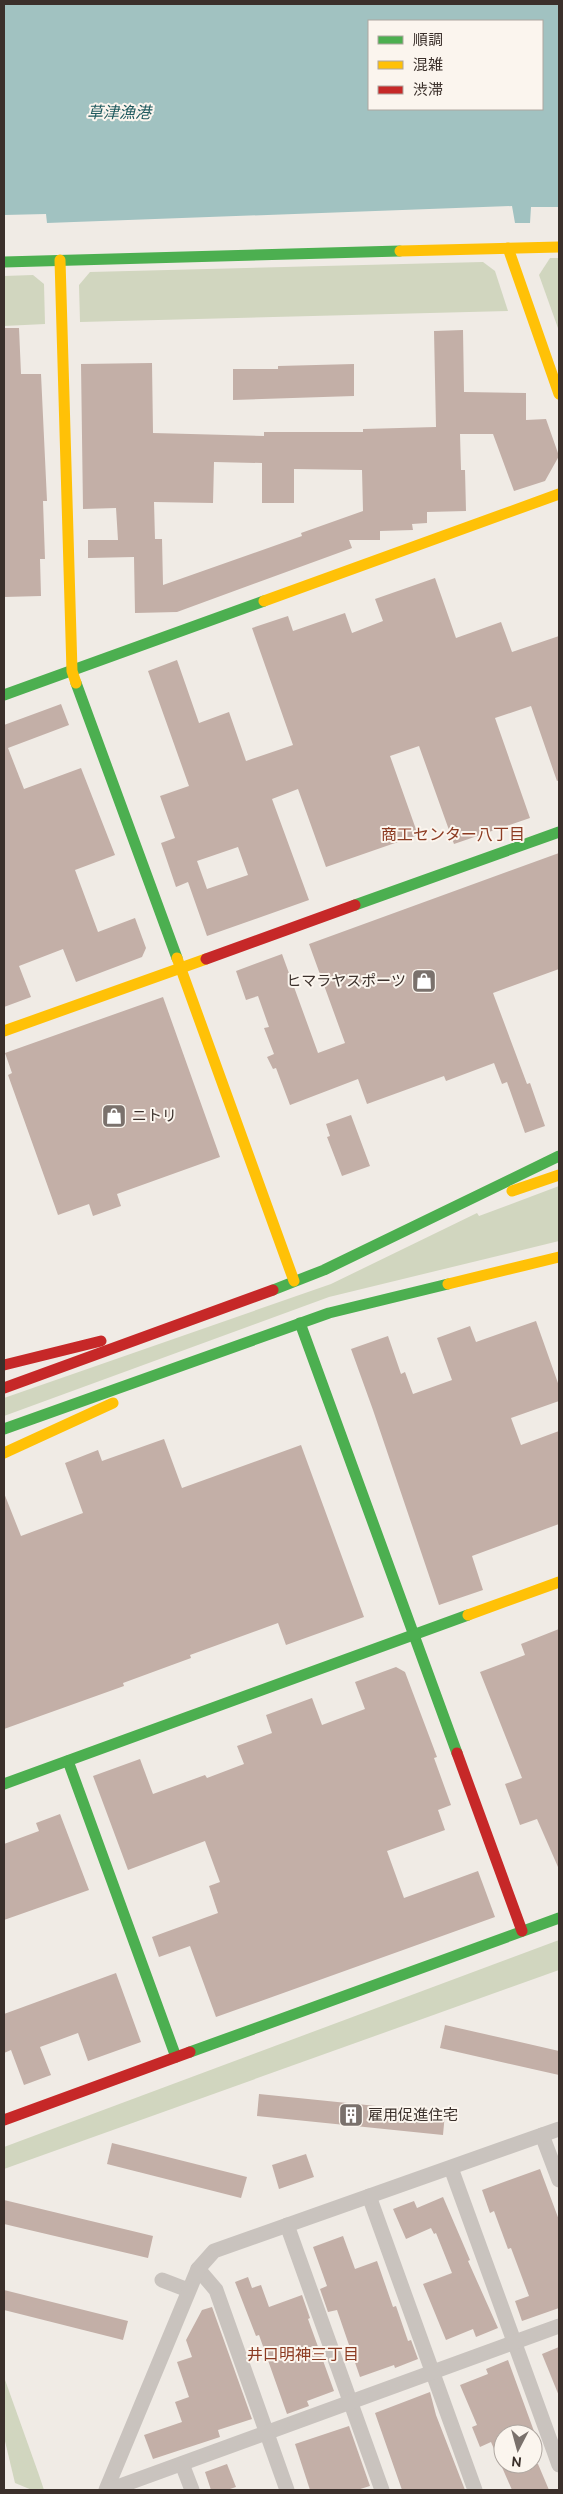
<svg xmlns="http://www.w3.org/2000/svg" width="563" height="2494" font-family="Ubuntu,'Noto Sans JP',sans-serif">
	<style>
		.green { fill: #d1d6bf }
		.water { fill: #a1c2c1; fill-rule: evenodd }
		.building { fill: #c3afa7; fill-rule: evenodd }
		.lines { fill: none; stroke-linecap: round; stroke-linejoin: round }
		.street { stroke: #c9c3be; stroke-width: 15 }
		.fast { stroke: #4caf50; stroke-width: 11 }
		.slow { stroke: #ffc107; stroke-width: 11 }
		.jam { stroke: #c62828; stroke-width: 11 }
		.labels { text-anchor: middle; stroke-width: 4; stroke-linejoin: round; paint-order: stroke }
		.poi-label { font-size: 15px; fill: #3b302b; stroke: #fbf5ee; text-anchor: start }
		.water-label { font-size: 16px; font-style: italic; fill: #1f5a5e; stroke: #fbf5ee }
		.neighbourhood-label { font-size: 16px; fill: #8c3b22; stroke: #fbf5ee }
	</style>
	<rect width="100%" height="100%" fill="#f0ebe5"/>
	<g class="green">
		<path d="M 550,258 L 559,258 L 559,331 L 539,275 Z"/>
		<path d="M 483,262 L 495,271 L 508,311 L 80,322 L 79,285 L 90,272 Z"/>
		<path d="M 33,275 L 44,284 L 45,324 L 4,326 L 4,276 Z"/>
		<path d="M 559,1186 L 559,1241 L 329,1297 L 4,1416 L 4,1398 L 331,1284 L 477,1213 L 479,1216 Z"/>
		<path d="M 559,1940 L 559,1970 L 4,2169 L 4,2147 Z"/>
		<path d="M 4,2377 L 39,2475 L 44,2490 L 32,2490 L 15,2483 L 4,2437 Z"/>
	</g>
	<path class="water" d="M 4,4 L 559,4 L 559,207 L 531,207 L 530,223 L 515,223 L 512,206 L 47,223 L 46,214 L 4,215 ZM 369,21 L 542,21 L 542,109 L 369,109 Z"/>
	<g class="building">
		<path d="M 4,328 L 19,328 L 21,374 L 41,374 L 47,501 L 43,501 L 45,559 L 40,559 L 41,596 L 4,597 Z"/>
		<path d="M 463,330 L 464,392 L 526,393 L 526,420 L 546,419 L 559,456 L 545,481 L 514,491 L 493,434 L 460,434 L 461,470 L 465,470 L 466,511 L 427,512 L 427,523 L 412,524 L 413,530 L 380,531 L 380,540 L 349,540 L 352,548 L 177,612 L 135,613 L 134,557 L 88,558 L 88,540 L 118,540 L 116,508 L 83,509 L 81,364 L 152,363 L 153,433 L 264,436 L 264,432 L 363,432 L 363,429 L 436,427 L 434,331 ZM 214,462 L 262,463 L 262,503 L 294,503 L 294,469 L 362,470 L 363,511 L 301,533 L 302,536 L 163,585 L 162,539 L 155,539 L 154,502 L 213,503 Z"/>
		<path d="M 354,364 L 354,396 L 233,400 L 233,369 L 278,369 L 278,366 Z"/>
		<path d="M 435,578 L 456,638 L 501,622 L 512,652 L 559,636 L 559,780 L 557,781 L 531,706 L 495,718 L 530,818 L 454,844 L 419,746 L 390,756 L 418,835 L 326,867 L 298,789 L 272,799 L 309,900 L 207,936 L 188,882 L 176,887 L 161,843 L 175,838 L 160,796 L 189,786 L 148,671 L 177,660 L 199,723 L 229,712 L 246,761 L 293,745 L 252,628 L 288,616 L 293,631 L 345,613 L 352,633 L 383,621 L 375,599 ZM 238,847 L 248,875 L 207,889 L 197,861 Z"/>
		<path d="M 61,704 L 69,725 L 8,748 L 24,789 L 81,768 L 115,855 L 75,870 L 98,932 L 135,918 L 146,948 L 142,957 L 76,982 L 63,949 L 19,966 L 31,997 L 4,1007 L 4,725 Z"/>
		<path d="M 559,853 L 559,969 L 493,993 L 527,1084 L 530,1083 L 545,1126 L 525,1133 L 507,1082 L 502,1084 L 494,1063 L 446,1081 L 444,1076 L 367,1104 L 358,1079 L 290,1105 L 276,1068 L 273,1069 L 267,1057 L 274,1054 L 264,1028 L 269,1027 L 258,996 L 246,1000 L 236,971 L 282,954 L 318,1053 L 345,1043 L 309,944 Z"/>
		<path d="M 163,997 L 220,1157 L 117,1194 L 121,1206 L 93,1216 L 89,1204 L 58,1215 L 8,1075 L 12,1073 L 5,1053 Z"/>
		<path d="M 351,1115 L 370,1166 L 342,1176 L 327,1137 L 330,1136 L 326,1124 Z"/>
		<path d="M 536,1321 L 559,1386 L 559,1401 L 511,1418 L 521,1445 L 559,1431 L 559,1524 L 472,1556 L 483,1590 L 439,1605 L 373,1410 L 351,1349 L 388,1336 L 401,1374 L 405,1372 L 413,1394 L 452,1380 L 437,1338 L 470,1326 L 476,1342 Z"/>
		<path d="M 164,1439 L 182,1488 L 301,1445 L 364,1617 L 286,1645 L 278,1623 L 190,1655 L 191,1658 L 123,1683 L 124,1686 L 4,1729 L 4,1493 L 21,1536 L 83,1513 L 65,1463 L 98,1450 L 102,1461 Z"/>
		<path d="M 559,1629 L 559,1866 L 558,1867 L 537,1819 L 520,1825 L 505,1784 L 522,1778 L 480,1672 L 525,1655 L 521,1644 Z"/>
		<path d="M 396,1667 L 405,1672 L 437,1757 L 434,1758 L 451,1805 L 438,1810 L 445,1830 L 387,1851 L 404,1898 L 478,1871 L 495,1917 L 216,2017 L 190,1946 L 159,1957 L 152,1937 L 218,1913 L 209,1886 L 220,1882 L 205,1841 L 128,1870 L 93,1776 L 140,1759 L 153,1794 L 205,1775 L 207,1778 L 244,1764 L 237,1746 L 272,1733 L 266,1715 L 312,1698 L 322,1725 L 365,1709 L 355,1682 Z"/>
		<path d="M 60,1814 L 89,1890 L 4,1920 L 4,1844 L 39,1831 L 36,1823 Z"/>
		<path d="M 116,1973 L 141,2042 L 88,2061 L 78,2033 L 40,2047 L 51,2075 L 24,2085 L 11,2050 L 4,2053 L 4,2014 Z"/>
		<path d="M 445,2025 L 559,2051 L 559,2075 L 440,2048 Z"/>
		<path d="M 259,2094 L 445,2113 L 443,2135 L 257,2116 Z"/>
		<path d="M 112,2143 L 247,2177 L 241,2198 L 107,2164 Z"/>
		<path d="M 306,2154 L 314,2177 L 279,2189 L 272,2165 Z"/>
		<path d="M 540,2169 L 559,2220 L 559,2308 L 522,2321 L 515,2301 L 529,2296 L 511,2248 L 508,2249 L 494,2211 L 490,2213 L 482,2190 Z"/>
		<path d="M 443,2197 L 470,2260 L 468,2261 L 498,2328 L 476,2337 L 473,2329 L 446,2340 L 423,2284 L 452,2273 L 436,2233 L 434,2234 L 431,2228 L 406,2239 L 393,2209 L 414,2201 L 417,2208 Z"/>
		<path d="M 4,2200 L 153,2236 L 148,2258 L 4,2224 Z"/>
		<path d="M 343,2236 L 355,2269 L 377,2261 L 393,2307 L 396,2306 L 408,2341 L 411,2340 L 418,2359 L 395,2368 L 394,2365 L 360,2377 L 337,2310 L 328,2312 L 320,2289 L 327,2286 L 313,2247 Z"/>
		<path d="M 248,2277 L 252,2288 L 261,2285 L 269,2307 L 302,2295 L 310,2318 L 308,2319 L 334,2391 L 307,2401 L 309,2406 L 287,2414 L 259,2335 L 256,2336 L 235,2282 Z"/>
		<path d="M 4,2290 L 128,2321 L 123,2340 L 4,2310 Z"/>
		<path d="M 212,2307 L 252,2419 L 218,2430 L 220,2437 L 153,2459 L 144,2435 L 182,2422 L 175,2402 L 189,2397 L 177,2362 L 192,2357 L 186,2340 L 202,2310 Z"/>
		<path d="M 559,2347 L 559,2396 L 542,2354 Z"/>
		<path d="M 508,2360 L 535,2434 L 503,2434 L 503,2464 L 538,2464 L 549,2490 L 512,2490 L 491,2442 L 480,2447 L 472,2427 L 477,2425 L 460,2385 L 488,2374 L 486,2369 Z"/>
		<path d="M 430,2392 L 436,2415 L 465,2490 L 402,2490 L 375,2413 Z"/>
		<path d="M 349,2426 L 370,2486 L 357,2490 L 310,2490 L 295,2444 Z"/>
		<path d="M 227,2464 L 236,2487 L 227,2490 L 211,2490 L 205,2472 Z"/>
	</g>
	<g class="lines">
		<g class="street">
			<path d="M 542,2135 L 559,2180"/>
			<path d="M 451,2168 L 559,2465"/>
			<path d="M 369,2196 L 475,2490"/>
			<path d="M 287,2225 L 382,2490"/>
			<path d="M 198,2269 L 216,2290 L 287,2490"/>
			<path d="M 162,2280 L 188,2290"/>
			<path d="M 182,2464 L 192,2490"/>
			<path d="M 106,2490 L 198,2269 L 214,2251 L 559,2129"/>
			<path d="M 109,2490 L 559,2326"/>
		</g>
		<g class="fast">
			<path d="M 4,262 L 400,251"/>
			<path d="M 76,683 L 177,958"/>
			<path d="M 4,695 L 264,601"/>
			<path d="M 355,905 L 559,832"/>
			<path d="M 273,1290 L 324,1270 L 559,1156"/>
			<path d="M 300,1323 L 457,1753"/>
			<path d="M 4,1429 L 329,1313 L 448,1284"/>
			<path d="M 68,1761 L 176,2057"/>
			<path d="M 4,1784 L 468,1615"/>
			<path d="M 190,2052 L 559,1918"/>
		</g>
		<g class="slow">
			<path d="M 508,248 L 559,394"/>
			<path d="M 400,251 L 559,247"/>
			<path d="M 60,260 L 72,671 L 76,683"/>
			<path d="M 264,601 L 559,494"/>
			<path d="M 177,958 L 294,1281"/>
			<path d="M 4,1031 L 206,959"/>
			<path d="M 512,1191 L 559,1175"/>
			<path d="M 448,1284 L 559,1257"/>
			<path d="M 4,1453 L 113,1403"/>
			<path d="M 468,1615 L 559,1582"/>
		</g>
		<g class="jam">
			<path d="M 206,959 L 355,905"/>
			<path d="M 4,1365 L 101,1341"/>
			<path d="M 4,1388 L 273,1290"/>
			<path d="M 457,1753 L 522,1931"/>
			<path d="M 4,2120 L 190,2052"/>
		</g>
	</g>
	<defs>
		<symbol id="shop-square" viewBox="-11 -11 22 22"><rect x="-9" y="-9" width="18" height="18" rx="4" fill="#7a716c" stroke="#fbf5ee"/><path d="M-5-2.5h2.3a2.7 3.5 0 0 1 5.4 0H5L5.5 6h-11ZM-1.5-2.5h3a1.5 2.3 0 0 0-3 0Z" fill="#fff"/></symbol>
		<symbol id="building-square" viewBox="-11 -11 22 22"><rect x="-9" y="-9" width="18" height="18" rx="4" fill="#7a716c" stroke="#fbf5ee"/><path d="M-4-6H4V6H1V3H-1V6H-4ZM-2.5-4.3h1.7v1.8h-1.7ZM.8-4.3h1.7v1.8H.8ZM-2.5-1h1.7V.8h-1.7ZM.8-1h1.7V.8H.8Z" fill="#fff"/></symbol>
	</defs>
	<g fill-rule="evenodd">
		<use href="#shop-square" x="410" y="967" width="28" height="28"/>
		<use href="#shop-square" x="100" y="1102" width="28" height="28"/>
		<use href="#building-square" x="337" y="2101" width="28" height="28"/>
	</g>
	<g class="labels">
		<g class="poi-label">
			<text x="406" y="986" text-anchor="end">ヒマラヤスポーツ</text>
			<text x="132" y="1121">ニトリ</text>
			<text x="368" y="2120">雇用促進住宅</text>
		</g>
		<g class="water-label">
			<text x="119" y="118">草津漁港</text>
		</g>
		<g class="neighbourhood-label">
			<text x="453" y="840">商工センター八丁目</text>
			<text x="303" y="2360">井口明神三丁目</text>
		</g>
	</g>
	<rect width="563" height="2494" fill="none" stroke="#3b302b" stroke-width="10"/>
	<rect x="368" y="20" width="175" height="90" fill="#fbf5ee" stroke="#aea6a0"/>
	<rect x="378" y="36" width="25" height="8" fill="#4caf50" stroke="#aea6a0"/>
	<text x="413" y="45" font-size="15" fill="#3b302b">順調</text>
	<rect x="378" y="61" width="25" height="8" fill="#ffc107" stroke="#aea6a0"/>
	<text x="413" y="70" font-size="15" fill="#3b302b">混雑</text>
	<rect x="378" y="86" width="25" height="8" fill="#c62828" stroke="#aea6a0"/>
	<text x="413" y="95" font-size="15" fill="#3b302b">渋滞</text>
	<g transform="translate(518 2449) rotate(186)"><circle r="24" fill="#fbf5ee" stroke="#aea6a0"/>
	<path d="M0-4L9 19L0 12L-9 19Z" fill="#7a716c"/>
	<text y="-8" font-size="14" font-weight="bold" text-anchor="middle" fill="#3b302b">N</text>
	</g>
</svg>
